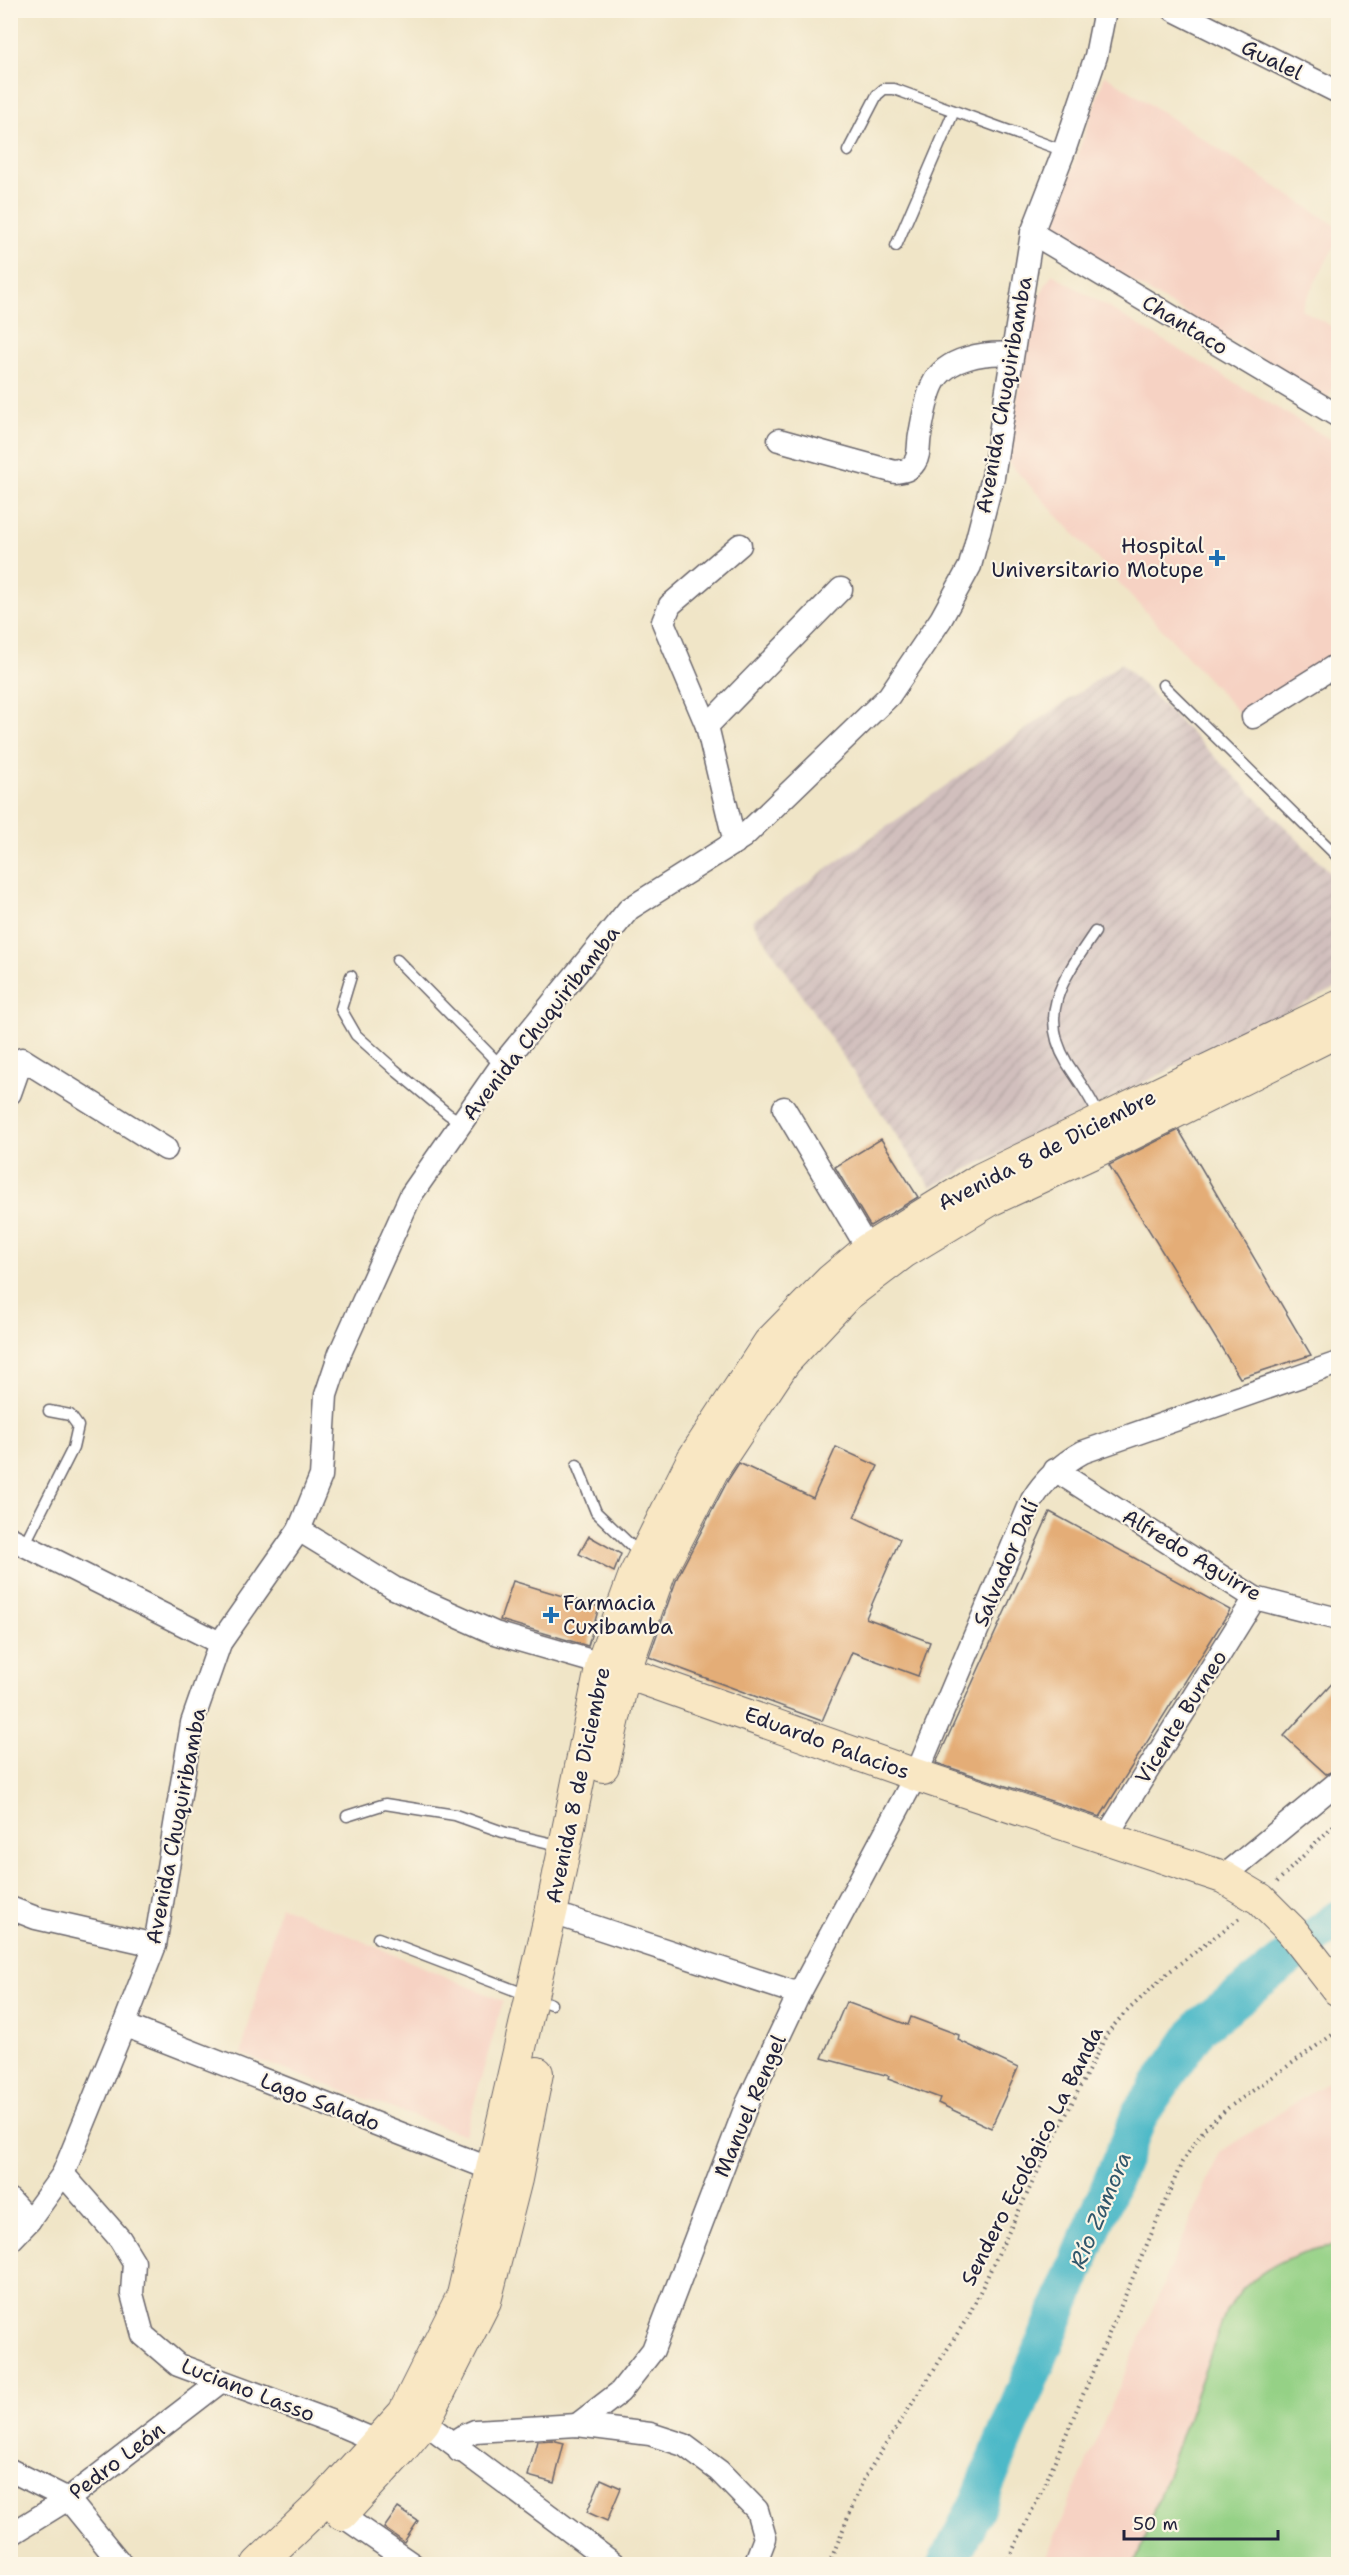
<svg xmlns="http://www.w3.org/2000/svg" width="1349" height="2575" font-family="'Shantell Sans',sans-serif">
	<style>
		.built { fill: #f6d2c3 }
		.industrial { fill: url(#industrial-furrows) }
		.green { fill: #95d186; stroke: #5c7a60; stroke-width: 1.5 }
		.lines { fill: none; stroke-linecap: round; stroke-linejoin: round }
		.river { stroke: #4db9c8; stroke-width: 38 }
		.building { fill: #e4ad77 }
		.lane-casing { stroke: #6a666c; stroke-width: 13 }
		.street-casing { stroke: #6a666c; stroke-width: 25 }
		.secondary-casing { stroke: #6a666c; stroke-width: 34 }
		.path { stroke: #6a666c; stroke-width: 4; stroke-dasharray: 1.5 4.5; stroke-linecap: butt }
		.lane { stroke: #fff; stroke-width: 10 }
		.street { stroke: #fff; stroke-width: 22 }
		.secondary { stroke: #f9e7c3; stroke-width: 32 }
		.poi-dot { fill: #1f6fb2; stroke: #fcf5e5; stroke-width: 2 }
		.labels { text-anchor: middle; stroke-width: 4.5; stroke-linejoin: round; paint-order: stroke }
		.street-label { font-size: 21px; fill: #22223b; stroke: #fcf5e5 }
		.poi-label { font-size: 21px; fill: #22223b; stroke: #fcf5e5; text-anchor: end }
		.water-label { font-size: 22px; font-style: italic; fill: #31576c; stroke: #fcf5e5 }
	</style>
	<defs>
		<pattern id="industrial-furrows" width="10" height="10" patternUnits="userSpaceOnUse" patternTransform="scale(1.5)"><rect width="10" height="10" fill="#d1bfbd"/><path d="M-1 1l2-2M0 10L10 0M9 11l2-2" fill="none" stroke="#b3a4a3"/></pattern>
	</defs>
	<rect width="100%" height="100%" fill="#fcf5e5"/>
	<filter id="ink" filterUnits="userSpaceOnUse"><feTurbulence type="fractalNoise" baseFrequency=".0167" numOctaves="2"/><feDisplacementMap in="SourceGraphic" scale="12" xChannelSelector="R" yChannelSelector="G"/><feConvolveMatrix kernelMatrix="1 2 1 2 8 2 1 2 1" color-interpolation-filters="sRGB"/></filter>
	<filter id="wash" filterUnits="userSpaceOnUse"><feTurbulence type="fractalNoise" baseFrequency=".008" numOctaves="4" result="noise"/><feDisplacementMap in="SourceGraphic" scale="24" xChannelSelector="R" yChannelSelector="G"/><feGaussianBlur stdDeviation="1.35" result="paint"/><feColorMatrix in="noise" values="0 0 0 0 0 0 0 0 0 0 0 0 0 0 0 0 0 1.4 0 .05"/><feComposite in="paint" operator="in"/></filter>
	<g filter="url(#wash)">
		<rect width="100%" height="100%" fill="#f0e5c7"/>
		<g class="built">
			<path d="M 1105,75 L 1338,227 L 1338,239 L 1301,309 L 1338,330 L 1338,376 L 1328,398 L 1050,233 Z"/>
			<path d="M 1052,274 L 1338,444 L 1338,654 L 1241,715 L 1007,461 L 1032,308 Z"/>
			<path d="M 280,1906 L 503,2001 L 465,2135 L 241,2054 Z"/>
			<path d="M 1338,2075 L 1338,2564 L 1043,2564 L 1220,2152 Z"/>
		</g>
		<path class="industrial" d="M 1121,663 L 1338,880 L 1338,987 L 931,1187 L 752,921 Z"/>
		<path class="green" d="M 1338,2245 L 1338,2564 L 1135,2564 L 1226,2311 C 1232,2304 1237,2295 1244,2288 C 1269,2263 1304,2249 1338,2245 Z"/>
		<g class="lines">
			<path class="river" d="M 947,2564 L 978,2503 L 1140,2114 L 1200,2027 L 1338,1919"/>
		</g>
		<g id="blocks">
			<g class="building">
				<path d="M 1179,1130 L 1311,1355 L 1240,1378 L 1109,1165 Z"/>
				<path d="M 881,1139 L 918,1197 L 870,1226 L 835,1167 Z"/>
				<path d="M 836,1447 L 878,1466 L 854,1517 L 900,1539 L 866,1618 L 930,1642 L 918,1676 L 852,1652 L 822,1721 L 649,1657 L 677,1578 L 728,1480 L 739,1463 L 813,1498 Z"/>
				<path d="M 1050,1512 L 1230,1610 L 1100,1817 L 936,1763 Z"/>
				<path d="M 589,1536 L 621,1554 L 614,1572 L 579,1554 Z"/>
				<path d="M 513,1581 L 599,1607 L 588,1646 L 500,1620 Z"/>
				<path d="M 1338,1677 L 1338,1769 L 1326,1774 L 1284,1736 Z"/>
				<path d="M 846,2002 L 908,2025 L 911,2017 L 959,2035 L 958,2040 L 1018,2068 L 991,2128 L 938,2103 L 940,2098 L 888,2079 L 889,2076 L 822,2058 Z"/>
				<path d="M 552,2440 L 564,2443 L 554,2483 L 528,2476 L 537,2441 Z"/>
				<path d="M 601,2479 L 621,2488 L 607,2521 L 587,2512 Z"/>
				<path d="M 398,2508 L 418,2521 L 404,2542 L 384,2528 Z"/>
			</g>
		</g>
	</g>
	<g filter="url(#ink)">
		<use href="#blocks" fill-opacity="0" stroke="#6a666c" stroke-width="1.5"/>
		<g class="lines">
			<defs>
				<g id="lane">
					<path d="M 848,151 L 877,95 L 884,89 L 894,89 L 1064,151"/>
					<path d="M 896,246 L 954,111"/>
					<path d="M 1163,685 L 1338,857"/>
					<path d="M 1095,932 C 1066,975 1036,1011 1067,1063 C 1079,1082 1092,1098 1100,1119"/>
					<path d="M 397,960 L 501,1066"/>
					<path d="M 351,976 L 341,1009 L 356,1035 L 395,1070 L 448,1114 L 462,1123"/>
					<path d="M 577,1465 L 596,1512 L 641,1555"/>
					<path d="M 24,1545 L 73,1448 L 78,1426 L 70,1415 L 49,1411"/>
					<path d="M 347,1816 L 385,1804 L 455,1815 L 503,1832 L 562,1846"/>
					<path d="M 378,1938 L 551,2004"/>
				</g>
				<g id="street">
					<path d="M 1174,10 L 1338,92"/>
					<path d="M 1032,233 L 1338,416"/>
					<path d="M 779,440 L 895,472 C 904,471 910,470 915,462 C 920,455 918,443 920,435 C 923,419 926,398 933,384 C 946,357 986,352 1012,354"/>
					<path d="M 1253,717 L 1338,664"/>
					<path d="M 707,726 L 841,589"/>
					<path d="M 735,843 L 707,726 L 663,622 L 670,605 L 740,545"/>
					<path d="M 10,1093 L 22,1059 L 166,1149"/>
					<path d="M 784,1108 L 868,1249"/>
					<path d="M 1055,1470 L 1255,1598 L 1338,1619"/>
					<path d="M 299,1530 L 394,1588 L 495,1633 L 602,1664"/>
					<path d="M 10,1538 L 220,1643"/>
					<path d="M 1106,1837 L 1255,1598"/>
					<path d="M 1223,1877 L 1338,1782"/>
					<path d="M 10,1908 L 36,1918 L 155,1945"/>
					<path d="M 568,1918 L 799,1994"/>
					<path d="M 124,2025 L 506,2175"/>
					<path d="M 63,2174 L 120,2239 L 134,2262 L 132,2294 L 143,2335 L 178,2365 L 330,2421 L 391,2447"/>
					<path d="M 10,2200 L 29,2221"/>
					<path d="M 10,2241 L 29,2221 L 63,2174 L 124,2025 L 155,1945 L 192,1723 L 220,1643 L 299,1530 L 321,1476 L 326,1395 L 340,1353 L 411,1195 L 501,1066 L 629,909 L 743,837 L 889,696 L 941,619 L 970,566 L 993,477 L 1032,233 L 1064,151 L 1096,56 L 1105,10"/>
					<path d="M 410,2416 L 424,2422 L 614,2564"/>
					<path d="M 577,2425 L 620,2392 L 653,2350 L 747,2104 L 799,1994 L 916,1775 L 1032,1500 C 1045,1479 1061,1464 1083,1452 L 1338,1363"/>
					<path d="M 459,2451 L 458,2443 L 461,2437 L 475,2431 L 577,2425 L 650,2434 L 684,2445 L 719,2471 L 757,2510 L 765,2538 L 755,2564"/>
					<path d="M 10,2470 L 68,2499 L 121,2564"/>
					<path d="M 341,2515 L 412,2564"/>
					<path d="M 10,2535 L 68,2499 L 220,2382"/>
				</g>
				<g id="secondary">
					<path d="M 604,1665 L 916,1775 L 1223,1877 L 1260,1899 L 1292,1931 L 1338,1990"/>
					<path d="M 603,1766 L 625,1670 L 660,1571 L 712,1471 L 785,1361 L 846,1296 L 904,1252 L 990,1200 L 1111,1144 L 1338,1031"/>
					<path d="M 342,2514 L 400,2451 L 424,2422 L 485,2301 L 516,2179 L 537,2073"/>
					<path d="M 258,2564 L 323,2502 L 404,2413 L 463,2295 L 553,1904 L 602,1664 L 634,1577 L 693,1459 L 769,1343 L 831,1280 L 868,1249 L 981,1179 L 1338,1007"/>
				</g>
			</defs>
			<use href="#lane" class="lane-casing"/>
			<use href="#street" class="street-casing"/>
			<use href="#secondary" class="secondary-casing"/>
			<g class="path">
				<path d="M 1277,1882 L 1338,1821"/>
				<path d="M 829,2564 L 864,2478 L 968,2317 L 1049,2148 L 1108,2032 L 1123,2015 L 1170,1971 L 1241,1917"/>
				<path d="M 1006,2564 L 1045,2484 L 1182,2162 L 1205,2128 L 1228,2108 L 1338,2031"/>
			</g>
			<use href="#lane" class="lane"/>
			<use href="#street" class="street"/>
			<use href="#secondary" class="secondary"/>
		</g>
	</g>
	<g class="poi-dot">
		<path d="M1214 549h6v6h6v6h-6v6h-6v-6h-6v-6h6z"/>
		<path d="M548 1606h6v6h6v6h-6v6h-6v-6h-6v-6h6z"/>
	</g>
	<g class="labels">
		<g class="street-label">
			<text transform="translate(1272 60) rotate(26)" y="7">Gualel</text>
			<text transform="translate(1185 325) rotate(31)" y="7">Chantaco</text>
			<text transform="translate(1004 395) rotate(-80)" y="7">Avenida Chuquiribamba</text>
			<text transform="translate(541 1023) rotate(-52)" y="7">Avenida Chuquiribamba</text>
			<text transform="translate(1047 1150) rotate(-27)" y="7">Avenida 8 de Diciembre</text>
			<text transform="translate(1192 1555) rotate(31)" y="7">Alfredo Aguirre</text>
			<text transform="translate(1006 1563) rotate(-67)" y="7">Salvador Dalí</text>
			<text transform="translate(1181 1717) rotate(-58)" y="7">Vicente Burneo</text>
			<text transform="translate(827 1743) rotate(20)" y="7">Eduardo Palacios</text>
			<text transform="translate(578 1785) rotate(-78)" y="7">Avenida 8 de Diciembre</text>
			<text transform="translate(176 1826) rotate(-79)" y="7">Avenida Chuquiribamba</text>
			<text transform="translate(320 2102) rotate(21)" y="7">Lago Salado</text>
			<text transform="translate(750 2106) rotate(-67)" y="7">Manuel Rengel</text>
			<text transform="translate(1032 2156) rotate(-63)" y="7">Sendero Ecológico La Banda</text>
			<text transform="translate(248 2390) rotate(21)" y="7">Luciano Lasso</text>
			<text transform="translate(117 2461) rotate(-37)" y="7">Pedro León</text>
		</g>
		<g class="poi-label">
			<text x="1204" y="553">Hospital<tspan x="1204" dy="24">Universitario Motupe</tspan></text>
			<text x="563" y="1610" text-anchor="start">Farmacia<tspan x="563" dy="24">Cuxibamba</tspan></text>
		</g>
		<g class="water-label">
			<text transform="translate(1100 2210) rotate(-67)" y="8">Río Zamora</text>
		</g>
	</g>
	<rect width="1349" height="2575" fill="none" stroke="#fcf5e5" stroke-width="36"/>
	<path d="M1124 2530v9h154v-9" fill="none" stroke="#22223b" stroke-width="3"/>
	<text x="1133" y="2530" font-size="18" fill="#22223b" stroke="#fcf5e5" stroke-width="4.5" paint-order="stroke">50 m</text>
</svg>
